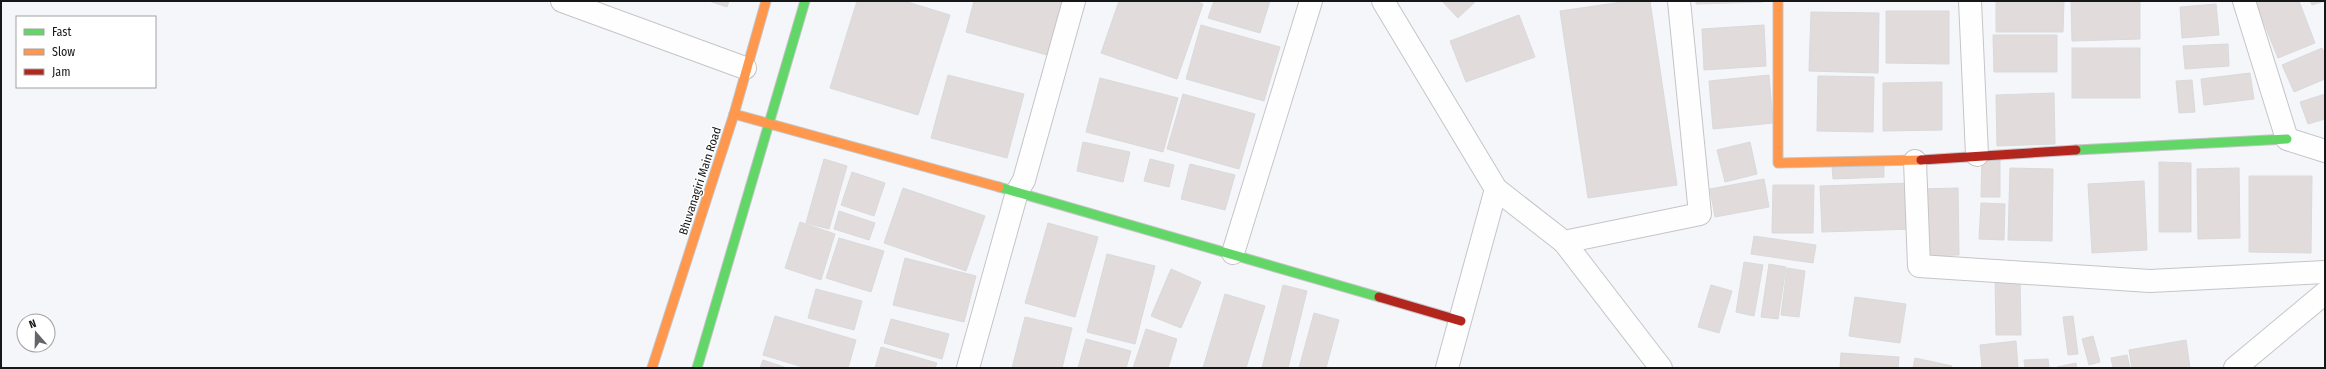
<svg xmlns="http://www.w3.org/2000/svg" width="2326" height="369" font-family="'Fira Sans Condensed',sans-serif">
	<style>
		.building { fill: #e1dcdb; stroke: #dad9db }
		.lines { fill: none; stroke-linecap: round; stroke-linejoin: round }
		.street-casing { stroke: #c5c5c8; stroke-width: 24 }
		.fast-casing { stroke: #c5c5c8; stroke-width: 11 }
		.slow-casing { stroke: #c5c5c8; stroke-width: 11 }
		.jam-casing { stroke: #c5c5c8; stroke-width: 11 }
		.street { stroke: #fefefe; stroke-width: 22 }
		.fast { stroke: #63d668; stroke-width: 9 }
		.slow { stroke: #ff974d; stroke-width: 9 }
		.jam { stroke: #b3261e; stroke-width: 9 }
		.labels { text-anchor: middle; stroke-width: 3; stroke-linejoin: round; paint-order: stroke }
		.street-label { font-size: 12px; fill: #161719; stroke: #fff }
	</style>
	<rect width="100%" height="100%" fill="#f5f6fa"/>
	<g class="building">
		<path d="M 709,1 L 729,1 L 727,7 Z"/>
		<path d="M 857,1 L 904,1 L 950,15 L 918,115 L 830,88 Z"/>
		<path d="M 974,1 L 1062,1 L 1047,55 L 966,32 Z"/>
		<path d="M 1119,1 L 1195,1 L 1203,4 L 1177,79 L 1101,53 Z"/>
		<path d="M 1214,1 L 1270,1 L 1260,33 L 1208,18 Z"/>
		<path d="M 1442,1 L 1476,1 L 1458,18 Z"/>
		<path d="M 1629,1 L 1650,1 L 1677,185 L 1588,198 L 1560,11 Z"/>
		<path d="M 1696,1 L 1763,1 L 1763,2 L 1696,4 Z"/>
		<path d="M 1996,1 L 2064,1 L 2063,32 L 1996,32 Z"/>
		<path d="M 2071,1 L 2140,1 L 2140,39 L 2072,41 Z"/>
		<path d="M 2255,1 L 2299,1 L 2315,43 L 2278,58 Z"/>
		<path d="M 2310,1 L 2325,1 L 2312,5 Z"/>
		<path d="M 2216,4 L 2219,35 L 2182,38 L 2180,7 Z"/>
		<path d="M 1886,11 L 1949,11 L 1949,64 L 1886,63 Z"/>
		<path d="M 1811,12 L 1879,13 L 1878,73 L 1809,71 Z"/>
		<path d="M 1519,15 L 1535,57 L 1466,82 L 1450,41 Z"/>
		<path d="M 1201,25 L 1280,47 L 1264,101 L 1186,79 Z"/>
		<path d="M 1764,25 L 1766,66 L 1704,70 L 1702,29 Z"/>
		<path d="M 1993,35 L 2057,35 L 2057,72 L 1994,72 Z"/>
		<path d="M 2228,44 L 2229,66 L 2185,69 L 2183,46 Z"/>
		<rect x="2072" y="48" width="68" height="50"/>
		<path d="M 2322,48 L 2325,54 L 2325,79 L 2294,92 L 2282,65 Z"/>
		<path d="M 2250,73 L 2254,99 L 2204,105 L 2201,79 Z"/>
		<path d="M 948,75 L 1024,94 L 1007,158 L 931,138 Z"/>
		<path d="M 1769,75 L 1773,123 L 1713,129 L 1709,81 Z"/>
		<path d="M 1818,76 L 1874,77 L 1873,132 L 1817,131 Z"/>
		<path d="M 1100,78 L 1178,98 L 1163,152 L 1086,132 Z"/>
		<path d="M 2192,80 L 2195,112 L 2179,113 L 2176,81 Z"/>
		<path d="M 1942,82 L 1942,130 L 1883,131 L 1883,83 Z"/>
		<path d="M 2054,93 L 2055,144 L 1997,146 L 1996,95 Z"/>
		<path d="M 1183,94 L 1255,114 L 1239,169 L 1167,149 Z"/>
		<path d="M 2325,94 L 2325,119 L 2308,124 L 2300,102 Z"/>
		<path d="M 1083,142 L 1130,152 L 1123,182 L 1077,171 Z"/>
		<path d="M 1750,142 L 1757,174 L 1725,182 L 1717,150 Z"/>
		<path d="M 1982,157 L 2000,157 L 2000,197 L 1981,197 Z"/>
		<path d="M 824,159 L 847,166 L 829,229 L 806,223 Z"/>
		<path d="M 1150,159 L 1174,165 L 1169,187 L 1144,181 Z"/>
		<path d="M 2159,162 L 2191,163 L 2191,232 L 2159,232 Z"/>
		<path d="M 1190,164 L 1235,175 L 1225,210 L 1181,199 Z"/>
		<path d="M 1884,164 L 1884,177 L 1833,179 L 1832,166 Z"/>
		<path d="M 2010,168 L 2053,169 L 2052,241 L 2008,240 Z"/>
		<path d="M 2239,168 L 2240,238 L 2198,239 L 2197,169 Z"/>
		<path d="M 852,172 L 885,183 L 874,216 L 841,205 Z"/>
		<path d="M 2249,176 L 2312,176 L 2311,253 L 2249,252 Z"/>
		<path d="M 1764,179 L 1769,207 L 1715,217 L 1710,189 Z"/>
		<path d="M 2144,181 L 2147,250 L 2092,253 L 2088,184 Z"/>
		<path d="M 1910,183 L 1912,229 L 1822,232 L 1820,186 Z"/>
		<path d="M 1773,185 L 1814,185 L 1813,233 L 1772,233 Z"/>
		<path d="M 903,188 L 985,216 L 966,271 L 884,243 Z"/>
		<path d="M 1958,188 L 1959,255 L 1921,256 L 1920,189 Z"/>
		<path d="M 1981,203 L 2005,204 L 2004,240 L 1979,239 Z"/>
		<path d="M 839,211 L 875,223 L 869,240 L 834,229 Z"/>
		<path d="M 800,222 L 835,234 L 821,280 L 785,268 Z"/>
		<path d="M 1048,223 L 1098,237 L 1075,317 L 1025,303 Z"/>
		<path d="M 1754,236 L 1816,245 L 1813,263 L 1751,254 Z"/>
		<path d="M 839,238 L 884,251 L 871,292 L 826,278 Z"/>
		<path d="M 1107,254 L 1155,266 L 1135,344 L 1087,332 Z"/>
		<path d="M 905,258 L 976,276 L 964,322 L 893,305 Z"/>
		<path d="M 1744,262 L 1763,265 L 1754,316 L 1736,312 Z"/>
		<path d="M 1769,264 L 1786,267 L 1778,319 L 1761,317 Z"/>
		<path d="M 1787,268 L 1805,271 L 1799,317 L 1781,315 Z"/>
		<path d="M 1171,269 L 1201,282 L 1181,328 L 1151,316 Z"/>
		<path d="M 2020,274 L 2021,335 L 1996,335 L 1995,275 Z"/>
		<path d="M 1283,285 L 1307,291 L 1288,368 L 1262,368 Z"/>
		<path d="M 1711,285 L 1732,291 L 1719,333 L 1698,327 Z"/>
		<path d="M 816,289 L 862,301 L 854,330 L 808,318 Z"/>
		<path d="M 1225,294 L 1265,306 L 1246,368 L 1203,368 Z"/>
		<path d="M 1855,297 L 1906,304 L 1900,343 L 1849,336 Z"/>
		<path d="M 1314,313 L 1339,320 L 1326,368 L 1299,368 Z"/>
		<path d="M 775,316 L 856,340 L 848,368 L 806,368 L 763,355 Z"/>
		<path d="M 2073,316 L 2078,354 L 2068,355 L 2063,317 Z"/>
		<path d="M 1025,317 L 1072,328 L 1062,368 L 1012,368 Z"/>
		<path d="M 891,319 L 949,334 L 942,359 L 884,343 Z"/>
		<path d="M 1146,329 L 1177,339 L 1168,368 L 1133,368 Z"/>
		<path d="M 2093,336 L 2100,362 L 2089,365 L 2082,339 Z"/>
		<path d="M 1086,339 L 1131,351 L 1126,368 L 1078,368 Z"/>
		<path d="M 2186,340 L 2190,368 L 2132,368 L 2129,350 Z"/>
		<path d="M 2016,341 L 2018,368 L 1982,368 L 1980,345 Z"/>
		<path d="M 881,347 L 937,363 L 935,368 L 875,368 Z"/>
		<path d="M 1841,353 L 1899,357 L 1898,368 L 1840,368 Z"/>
		<path d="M 2127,355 L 2130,368 L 2113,368 L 2111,358 Z"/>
		<path d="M 1915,358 L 1952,366 L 1951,368 L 1913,368 Z"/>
		<path d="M 2048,359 L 2049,368 L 2025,368 L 2024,360 Z"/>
		<path d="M 763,360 L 787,368 L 760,368 Z"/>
		<path d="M 2076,363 L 2077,368 L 2057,368 L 2057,367 Z"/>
	</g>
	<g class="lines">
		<defs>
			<g id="street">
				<path d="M 562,1 L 745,68"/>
				<path d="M 1383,1 L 1496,189 L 1564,242 L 1661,368"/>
				<path d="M 1970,1 L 1977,155"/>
				<path d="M 2244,1 L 2287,139 L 2325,151"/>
				<path d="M 1915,161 L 1919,266 L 2150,281 L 2325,272"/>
				<path d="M 1564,242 L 1700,214 L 1679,1"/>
				<path d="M 1233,253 L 1311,1"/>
				<path d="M 968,368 L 1017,192 L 1024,180 L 1074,1"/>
				<path d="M 1447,368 L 1496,189"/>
				<path d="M 2235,368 L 2325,293"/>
			</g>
			<g id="fast">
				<path d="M 2076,150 L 2287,139"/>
				<path d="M 999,187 L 1379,297"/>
				<path d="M 697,368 L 805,1"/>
			</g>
			<g id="slow">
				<path d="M 1778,1 L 1778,163 L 1921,160"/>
				<path d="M 734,114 L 999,187"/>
				<path d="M 652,368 L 734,114 L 766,1"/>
			</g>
			<g id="jam">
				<path d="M 1921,160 L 2076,150"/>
				<path d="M 1379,297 L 1461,321"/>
			</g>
		</defs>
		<use href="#street" class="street-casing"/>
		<use href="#fast" class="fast-casing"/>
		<use href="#slow" class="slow-casing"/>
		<use href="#jam" class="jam-casing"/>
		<use href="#street" class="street"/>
		<use href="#fast" class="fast"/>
		<use href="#slow" class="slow"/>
		<use href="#jam" class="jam"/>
	</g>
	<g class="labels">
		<g class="street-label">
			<text transform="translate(700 181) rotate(-72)" y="4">Bhuvanagiri Main Road</text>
		</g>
	</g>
	<rect width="2326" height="369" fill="none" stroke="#161719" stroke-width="4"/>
	<rect x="16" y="16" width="140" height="72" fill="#ffffff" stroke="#a2a2a3"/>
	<rect x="24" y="29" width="20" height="6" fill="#63d668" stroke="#a2a2a3"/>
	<text x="52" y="36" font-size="12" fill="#161719">Fast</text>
	<rect x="24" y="49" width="20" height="6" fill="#ff974d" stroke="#a2a2a3"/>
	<text x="52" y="56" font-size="12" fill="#161719">Slow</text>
	<rect x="24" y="69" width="20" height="6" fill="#b3261e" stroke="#a2a2a3"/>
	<text x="52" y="76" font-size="12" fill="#161719">Jam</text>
	<g transform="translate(36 333) rotate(340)"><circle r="19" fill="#ffffff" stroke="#a2a2a3"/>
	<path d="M0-3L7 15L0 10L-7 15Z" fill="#646568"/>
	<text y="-6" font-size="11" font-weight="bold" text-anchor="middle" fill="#161719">N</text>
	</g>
</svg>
